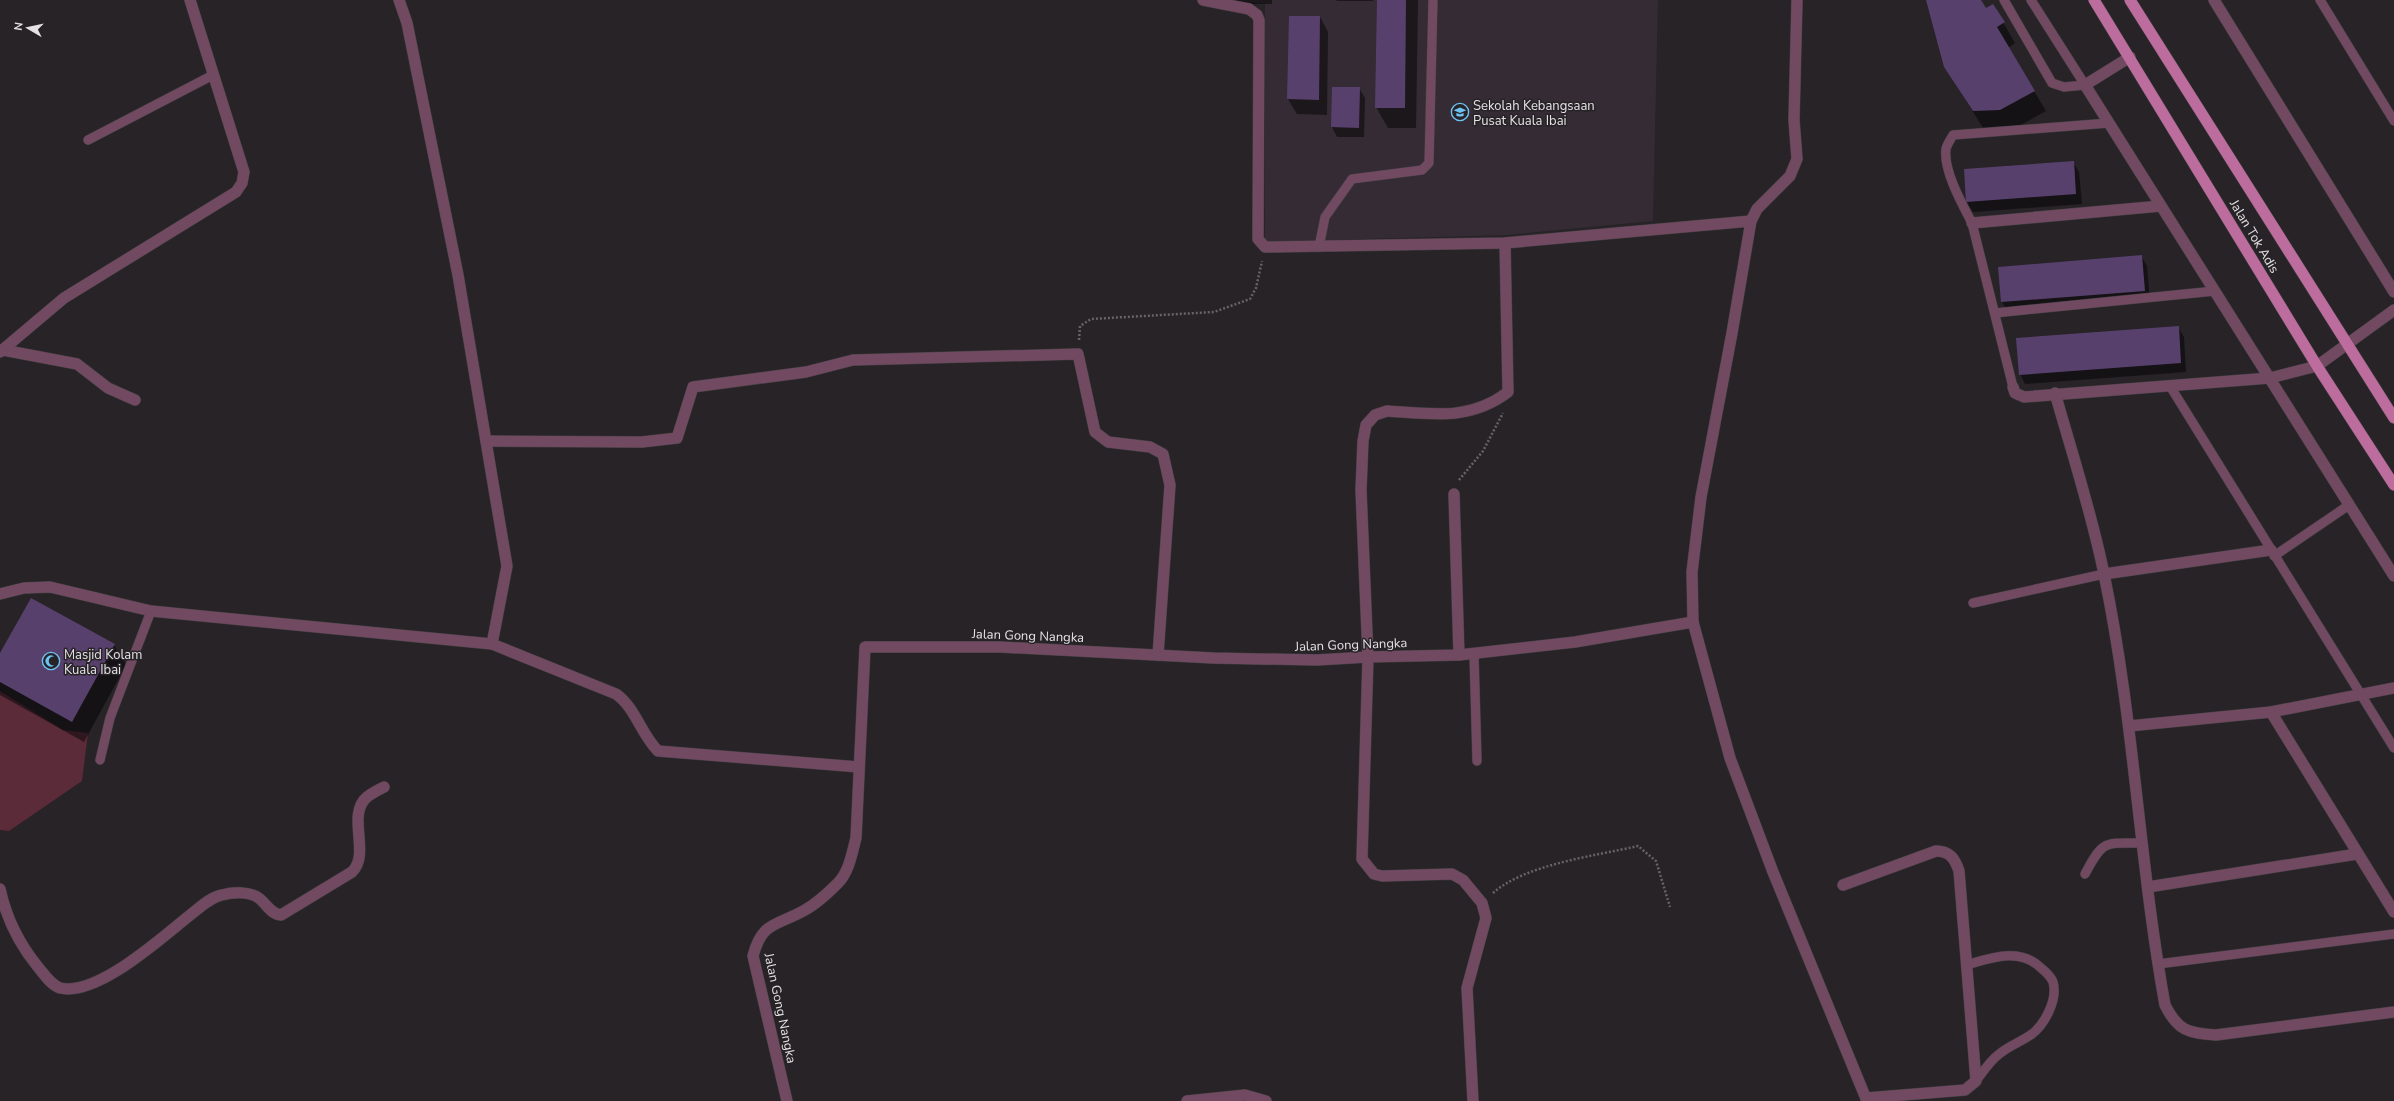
<svg xmlns="http://www.w3.org/2000/svg" width="2394" height="1101" font-family="'Nunito Sans',sans-serif">
	<style>
		.built { fill: #342b34 }
		.green { fill: #5b2b3a }
		.shadow { fill: #0007 }
		.building { fill: #58406d }
		.lines { fill: none; stroke-linecap: round; stroke-linejoin: round }
		.service-casing { stroke: #423e42; stroke-width: 10 }
		.minor-casing { stroke: #423e42; stroke-width: 12 }
		.primary-casing { stroke: #423e42; stroke-width: 12 }
		.path { stroke: #676367; stroke-width: 2.5; stroke-dasharray: 2 2; stroke-linecap: butt }
		.service { stroke: #714a61; stroke-width: 9 }
		.minor { stroke: #714a61; stroke-width: 11 }
		.primary { stroke: #bd6d9d; stroke-width: 11 }
		.labels { text-anchor: middle; stroke-width: 3; stroke-linejoin: round; paint-order: stroke }
		.poi-label { font-size: 13px; fill: #e5e2e5; stroke: #272327; text-anchor: start }
		.street-label { font-size: 13px; fill: #e5e2e5; stroke: #272327 }
	</style>
	<rect width="100%" height="100%" fill="#272327"/>
	<path class="built" d="M 1233,0 L 1658,0 L 1653,221 L 1507,235 L 1265,242 L 1265,4 Z"/>
	<path class="green" d="M 0,691 L 63,730 L 88,733 L 82,781 L 9,831 L 0,830 Z"/>
	<g class="shadow">
		<path d="M 1234,0 L 1272,0 L 1272,4 L 1236,4 Z"/>
		<path d="M 1336,0 L 1373,0 L 1373,1 L 1337,1 Z"/>
		<path d="M 1378,0 L 1418,0 L 1416,128 L 1388,128 L 1376,107 Z"/>
		<path d="M 1927,0 L 1980,0 L 1985,10 L 1993,5 L 2015,43 L 2008,48 L 2046,111 L 2012,130 L 1985,131 L 1945,67 Z"/>
		<path d="M 1290,17 L 1320,17 L 1328,32 L 1327,115 L 1297,114 L 1288,99 Z"/>
		<path d="M 1359,88 L 1365,98 L 1364,137 L 1337,137 L 1332,127 Z"/>
		<path d="M 2073,162 L 2079,172 L 2082,204 L 1973,212 L 1967,202 Z"/>
		<path d="M 2141,256 L 2147,266 L 2150,301 L 2008,312 L 2002,302 Z"/>
		<path d="M 2178,327 L 2184,337 L 2186,372 L 2025,384 L 2020,374 Z"/>
		<path d="M 114,645 L 126,665 L 84,742 L 0,695 L 0,655 Z"/>
	</g>
	<g class="building">
		<path d="M 1377,0 L 1406,0 L 1405,108 L 1375,108 Z"/>
		<path d="M 1926,0 L 1981,0 L 1986,8 L 1993,4 L 2005,22 L 1997,27 L 2035,91 L 2000,110 L 1973,111 L 1944,67 Z"/>
		<path d="M 1289,16 L 1320,16 L 1319,100 L 1287,99 Z"/>
		<path d="M 1332,87 L 1360,87 L 1359,128 L 1331,127 Z"/>
		<path d="M 2074,161 L 2076,194 L 1966,202 L 1964,169 Z"/>
		<path d="M 2142,255 L 2145,291 L 2001,302 L 1998,267 Z"/>
		<path d="M 2179,326 L 2181,363 L 2019,375 L 2016,338 Z"/>
		<path d="M 31,598 L 115,644 L 72,722 L 0,682 L 0,653 Z"/>
	</g>
	<g class="lines">
		<defs>
			<g id="service">
				<path d="M 2004,0 L 2052,83 L 2064,87 L 2085,85 L 2031,0"/>
				<path d="M 2320,0 L 2394,121"/>
				<path d="M 88,140 L 213,75"/>
				<path d="M 1319,247 L 1325,217 L 1352,179 L 1422,170 L 1429,163 L 1433,0"/>
				<path d="M 1995,313 L 2215,291"/>
				<path d="M 2170,386 L 2394,748"/>
				<path d="M 2013,387 L 1972,223 C 1962,204 1943,170 1946,149 C 1947,144 1951,139 1953,135 L 2109,123"/>
				<path d="M 2274,556 L 2349,505"/>
				<path d="M 1973,603 L 2104,574"/>
				<path d="M 1474,654 L 1477,761"/>
				<path d="M 100,760 L 110,718 L 151,611"/>
				<path d="M 2085,874 C 2103,840 2104,843 2141,843"/>
				<path d="M 2158,964 L 2394,934"/>
				<path d="M 1966,965 C 1991,958 2020,947 2041,968 C 2046,972 2051,977 2053,982 C 2058,999 2045,1024 2032,1034 C 2021,1042 2008,1046 1998,1055 C 1989,1062 1983,1072 1976,1081"/>
			</g>
			<g id="minor">
				<path d="M 399,0 L 407,23 L 458,275 L 507,566 L 492,644 L 616,694 C 635,707 641,734 658,751 L 859,767"/>
				<path d="M 1203,0 L 1249,9 L 1257,15 L 1259,20 L 1258,239 L 1265,247 L 1505,243 L 1751,221"/>
				<path d="M 1797,0 L 1794,120 L 1797,159 L 1790,176 L 1757,209 L 1751,221 L 1732,333 L 1701,497 L 1692,572 L 1693,622 L 1730,758 L 1773,872 L 1867,1101"/>
				<path d="M 2214,0 L 2394,292"/>
				<path d="M 2130,57 L 2085,85 L 2394,576"/>
				<path d="M 1972,223 L 2161,206"/>
				<path d="M 3,350 L 77,364 L 108,388 L 135,400"/>
				<path d="M 0,352 L 64,298 L 236,192 L 242,183 L 244,172 L 190,0"/>
				<path d="M 2013,387 L 2015,393 L 2024,397 L 2270,378 L 2317,366 L 2394,310"/>
				<path d="M 2055,393 C 2072,453 2092,514 2104,574 C 2134,717 2139,862 2165,1005 C 2178,1031 2188,1033 2216,1035 L 2394,1012"/>
				<path d="M 486,441 L 642,442 L 677,438 L 693,387 L 806,372 L 853,360 L 1078,354 L 1095,432 L 1108,442 L 1150,447 L 1163,454 L 1170,485 L 1158,655"/>
				<path d="M 1454,494 L 1459,655"/>
				<path d="M 2104,574 L 2271,550"/>
				<path d="M 0,594 L 24,588 L 50,587 L 151,611 L 492,644"/>
				<path d="M 2271,712 L 2394,912"/>
				<path d="M 2129,726 L 2271,712 L 2394,688"/>
				<path d="M 1843,885 L 1936,851 C 1950,851 1955,859 1959,871 L 1976,1081 L 1965,1090 L 1866,1098"/>
				<path d="M 2148,887 L 2357,854"/>
				<path d="M 0,889 C 6,917 20,945 38,967 C 44,974 51,985 60,988 C 97,997 161,938 189,916 C 198,909 210,897 222,895 C 233,892 251,891 260,899 C 267,905 271,914 281,915 L 352,872 C 371,854 346,815 367,797 C 372,793 378,790 384,787"/>
				<path d="M 787,1101 L 753,956 C 762,921 777,926 805,910 C 816,904 829,892 838,883 C 849,872 852,853 856,838 L 865,647 L 1000,647 L 1213,658 L 1317,660 L 1368,657 L 1459,655 L 1575,642 L 1693,622"/>
				<path d="M 1187,1101 L 1245,1095 L 1266,1101"/>
				<path d="M 1473,1101 L 1467,988 L 1486,918 L 1482,903 L 1463,880 L 1452,874 L 1382,876 L 1374,874 L 1362,859 L 1368,657 L 1361,490 L 1363,441 L 1366,425 L 1375,415 L 1387,411 C 1432,414 1470,421 1508,392 L 1505,243"/>
			</g>
			<g id="primary">
				<path d="M 2094,0 L 2317,366 L 2394,485"/>
				<path d="M 2130,0 L 2394,418"/>
			</g>
		</defs>
		<use href="#service" class="service-casing"/>
		<use href="#minor" class="minor-casing"/>
		<use href="#primary" class="primary-casing"/>
		<g class="path">
			<path d="M 1079,340 L 1080,326 L 1091,319 L 1214,312 L 1250,299 L 1256,288 L 1262,261"/>
			<path d="M 1459,480 L 1483,451 L 1503,413"/>
			<path d="M 1493,893 C 1526,864 1595,856 1638,846 L 1656,861 L 1670,907"/>
		</g>
		<use href="#service" class="service"/>
		<use href="#minor" class="minor"/>
		<use href="#primary" class="primary"/>
	</g>
	<defs>
		<symbol id="school-ring" viewBox="-11 -11 22 22"><circle r="9.5" fill="#272327" stroke="#6dc2f3" stroke-width="1.5"/><path d="M0-5L7-2L0 1L-7-2ZM-4 1L0 2.5L4 1V4Q0 6-4 4Z" fill="#6dc2f3"/></symbol>
		<symbol id="mosque-ring" viewBox="-11 -11 22 22"><circle r="9.5" fill="#272327" stroke="#6dc2f3" stroke-width="1.5"/><path d="M3.5-4.9A6 6 0 1 0 3.5 4.9A5 5 0 1 1 3.5-4.9Z" fill="#6dc2f3"/></symbol>
	</defs>
	<g fill-rule="evenodd">
		<use href="#school-ring" x="1450" y="102" width="20" height="20"/>
		<use href="#mosque-ring" x="41" y="651" width="20" height="20"/>
	</g>
	<g class="labels">
		<g class="poi-label">
			<text x="1473" y="110">Sekolah Kebangsaan<tspan x="1473" dy="15">Pusat Kuala Ibai</tspan></text>
			<text x="64" y="659">Masjid Kolam<tspan x="64" dy="15">Kuala Ibai</tspan></text>
		</g>
		<g class="street-label">
			<text transform="translate(2255 236) rotate(59)" y="5">Jalan Tok Adis</text>
			<text transform="translate(1028 635) rotate(2)" y="5">Jalan Gong Nangka</text>
			<text transform="translate(1351 644) rotate(-2)" y="5">Jalan Gong Nangka</text>
			<text transform="translate(781 1008) rotate(78)" y="5">Jalan Gong Nangka</text>
		</g>
	</g>
	<g transform="translate(28 28) rotate(279)" stroke="#272327" stroke-width="3" paint-order="stroke">
	<path d="M0-3L7 15L0 10L-7 15Z" fill="#e5e2e5"/>
	<text y="-6" font-size="11" font-weight="bold" text-anchor="middle" fill="#e5e2e5">N</text>
	</g>
</svg>
